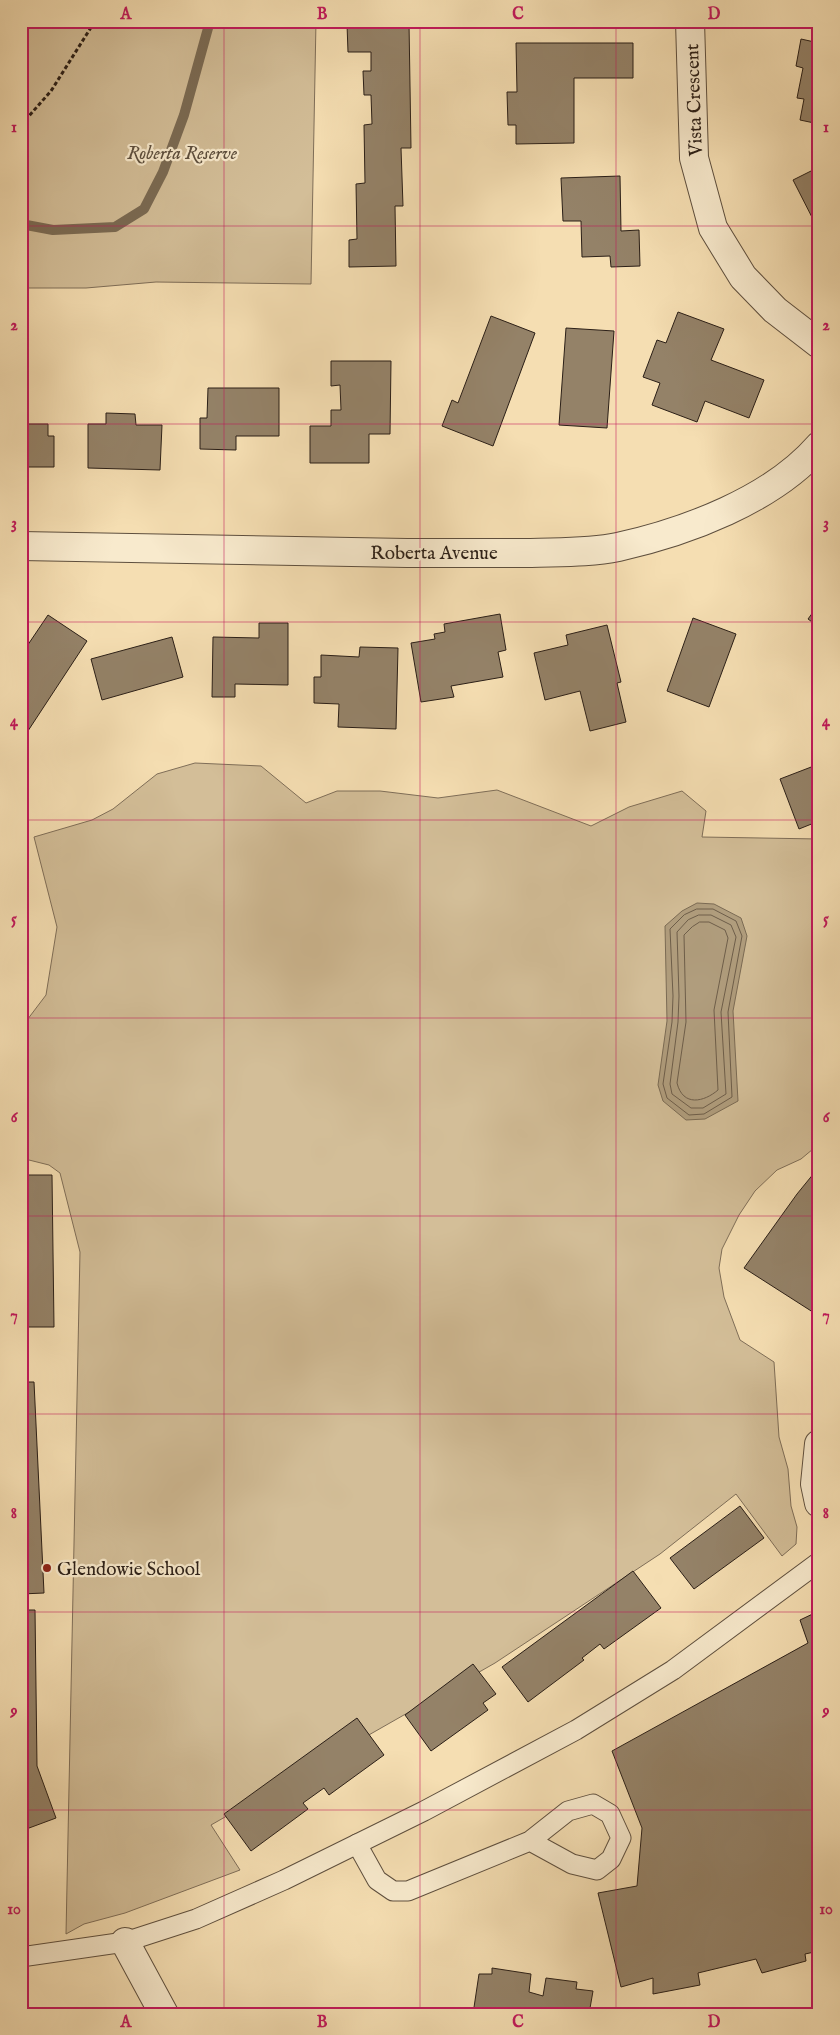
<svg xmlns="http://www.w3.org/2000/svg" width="840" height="2035" font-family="'IM FELL English',serif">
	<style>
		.green { fill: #d3be98; stroke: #7f6e58 }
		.water { fill: #b09d7d; stroke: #7b6b54 }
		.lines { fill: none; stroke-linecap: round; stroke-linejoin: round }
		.shore { stroke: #6e5e4a; stroke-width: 1 }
		.stream { stroke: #7b6b54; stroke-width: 10 }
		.building { fill: #948268; stroke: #2b1f17 }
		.service-casing { stroke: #5e4f3e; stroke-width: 21 }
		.minor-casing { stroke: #5e4f3e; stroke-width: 30 }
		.tertiary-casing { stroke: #5e4f3e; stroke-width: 30 }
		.path { stroke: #2b1f17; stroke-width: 3; stroke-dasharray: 4 2.5; stroke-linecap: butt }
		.service { stroke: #f8eacd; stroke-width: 19 }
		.minor { stroke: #f8eacd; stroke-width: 28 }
		.tertiary { stroke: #f8eacd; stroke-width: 28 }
		.grid { fill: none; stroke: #c2185b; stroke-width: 1; stroke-opacity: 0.55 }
		.poi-dot { fill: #8f2418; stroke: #f8eacd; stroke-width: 2 }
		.labels { text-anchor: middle; stroke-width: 4.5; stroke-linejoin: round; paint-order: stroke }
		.street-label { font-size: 19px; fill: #2b1f17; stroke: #f8eacd }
		.park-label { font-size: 19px; font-style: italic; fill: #5d4f3e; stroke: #f8eacd }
		.poi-label { font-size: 19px; fill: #2b1f17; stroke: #f8eacd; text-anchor: start }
		.neatline { fill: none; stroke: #c2185b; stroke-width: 2 }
		.grid-label { font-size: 16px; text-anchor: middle; font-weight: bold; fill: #c2185b }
	</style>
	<rect width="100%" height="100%" fill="#f5deb2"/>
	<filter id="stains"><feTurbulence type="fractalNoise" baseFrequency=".004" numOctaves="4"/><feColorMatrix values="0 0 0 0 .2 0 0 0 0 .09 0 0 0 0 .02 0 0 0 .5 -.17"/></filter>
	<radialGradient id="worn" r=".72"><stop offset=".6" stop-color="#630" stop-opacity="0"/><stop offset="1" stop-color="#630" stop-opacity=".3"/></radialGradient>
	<g class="green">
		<path d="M 21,21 L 316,21 L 311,284 L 156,282 L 86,288 L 21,288 Z"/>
		<path d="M 195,763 L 261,766 L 306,803 L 337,791 L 380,791 L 438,798 L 497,790 L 591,826 L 629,807 L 682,791 L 706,811 L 702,837 L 819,839 L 819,1144 L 801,1159 L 777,1170 L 755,1191 L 739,1215 L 722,1249 L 719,1268 L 724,1297 L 740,1340 L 774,1362 L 779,1437 L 788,1469 L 791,1506 L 797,1527 L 796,1544 L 782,1556 L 736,1494 L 660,1554 L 495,1663 L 211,1825 L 240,1870 L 125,1913 L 84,1924 L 66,1934 L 80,1252 L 60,1173 L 49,1165 L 21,1158 C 21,1147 24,1093 21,1088 L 21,1028 L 46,995 L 57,927 L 34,837 L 92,820 L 113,809 L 157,774 Z"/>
	</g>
	<path class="water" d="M 697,903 L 714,904 L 741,918 L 747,936 L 733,1011 L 738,1101 L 705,1119 L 686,1120 L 663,1101 L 658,1085 L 667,1021 L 665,926 L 682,911 Z"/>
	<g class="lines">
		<g class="shore">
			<path d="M 697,909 L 713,909 L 736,921 L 742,936 L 728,1012 L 732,1097 L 704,1114 L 689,1115 L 667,1098 L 663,1084 L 672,1022 L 673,996 L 670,929 L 684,915 Z"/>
			<path d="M 699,915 L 711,915 L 731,925 L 736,937 L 721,1012 L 726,1094 L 703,1108 L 691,1108 L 672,1094 L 670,1084 L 678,1022 L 679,996 L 677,932 L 688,920 Z"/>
			<path d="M 700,922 L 709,922 L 725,930 L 728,938 L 714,1010 L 718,1090 C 704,1102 683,1107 677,1083 L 686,1022 L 684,935 L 692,927 Z"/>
		</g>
		<path class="stream" d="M 21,224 L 53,230 L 115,227 L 144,209 L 163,172 L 184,115 L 210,21"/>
	</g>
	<g class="building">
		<path d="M 409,23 L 411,148 L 401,148 L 403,206 L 395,206 L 396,266 L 349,267 L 349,240 L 357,239 L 356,184 L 365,183 L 364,125 L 372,124 L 371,95 L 364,95 L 363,71 L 371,71 L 371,52 L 348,52 L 347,24 Z"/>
		<path d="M 801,39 L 819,43 L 819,124 L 800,120 L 804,99 L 797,98 L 803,68 L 796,66 Z"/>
		<path d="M 516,43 L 633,43 L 633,78 L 574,78 L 574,143 L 516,144 L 516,125 L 508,125 L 507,92 L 517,92 Z"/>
		<path d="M 819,167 L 819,231 L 793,180 Z"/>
		<path d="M 620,176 L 621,231 L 639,230 L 640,266 L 611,267 L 610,256 L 582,257 L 581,221 L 563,221 L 561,178 Z"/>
		<path d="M 678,312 L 724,329 L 711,360 L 764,380 L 749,418 L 705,401 L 697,422 L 652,405 L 660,383 L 643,377 L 657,340 L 666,343 Z"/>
		<path d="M 491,316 L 535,333 L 493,446 L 442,426 L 452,400 L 458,403 Z"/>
		<path d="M 566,328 L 614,331 L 607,428 L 559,425 Z"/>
		<path d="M 331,361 L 391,361 L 390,434 L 369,434 L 369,463 L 310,463 L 310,426 L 331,426 L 331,410 L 341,410 L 340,385 L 331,386 Z"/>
		<path d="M 208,388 L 279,388 L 279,436 L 236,436 L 236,450 L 200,449 L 200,418 L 207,418 Z"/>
		<path d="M 106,413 L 135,414 L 136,425 L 162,425 L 160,470 L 88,468 L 88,424 L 106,424 Z"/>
		<path d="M 21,424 L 48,424 L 48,436 L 54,436 L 54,467 L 21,467 Z"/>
		<path d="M 819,604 L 819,627 L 808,619 Z"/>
		<path d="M 500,614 L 506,650 L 498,652 L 503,677 L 451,686 L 454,697 L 421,702 L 411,643 L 435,639 L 434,634 L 445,632 L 444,624 Z"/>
		<path d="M 48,615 L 87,641 L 22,740 L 21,655 Z"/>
		<path d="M 693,618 L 736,634 L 709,707 L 667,691 Z"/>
		<path d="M 259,623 L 288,623 L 288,685 L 235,684 L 235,697 L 212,697 L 213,637 L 259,638 Z"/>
		<path d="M 607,625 L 621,682 L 617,683 L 626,722 L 590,731 L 580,691 L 545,700 L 534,653 L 568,645 L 566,635 Z"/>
		<path d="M 172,637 L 183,677 L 102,700 L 91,659 Z"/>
		<path d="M 360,647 L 398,648 L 396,729 L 338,727 L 339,704 L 314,703 L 314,677 L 321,677 L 321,655 L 359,657 Z"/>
		<path d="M 819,764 L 819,821 L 799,829 L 780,779 Z"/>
		<path d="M 819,1167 L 819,1316 L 744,1268 L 797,1194 Z"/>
		<path d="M 21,1175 L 52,1175 L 54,1327 L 21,1327 Z"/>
		<path d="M 21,1382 L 34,1382 L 44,1593 L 21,1594 Z"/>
		<path d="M 740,1506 L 764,1538 L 694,1589 L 670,1558 Z"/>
		<path d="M 633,1571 L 661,1608 L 604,1649 L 600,1644 L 582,1658 L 584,1660 L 528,1702 L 502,1667 Z"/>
		<path d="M 21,1610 L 35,1610 L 37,1766 L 56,1818 L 21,1831 Z"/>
		<path d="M 819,1611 L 819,1951 L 805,1954 L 806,1961 L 762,1973 L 756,1959 L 698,1973 L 700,1985 L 653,1994 L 653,1978 L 621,1987 L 598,1893 L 637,1886 L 642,1828 L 612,1751 L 808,1643 L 800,1620 Z"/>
		<path d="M 473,1664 L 496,1694 L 483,1703 L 488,1710 L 431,1751 L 405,1715 Z"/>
		<path d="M 357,1718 L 384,1755 L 329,1795 L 324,1788 L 303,1803 L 308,1809 L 251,1851 L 224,1814 Z"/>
		<path d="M 492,1968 L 531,1974 L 529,1992 L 543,1996 L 546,1978 L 577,1982 L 576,1989 L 593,1991 L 589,2014 L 473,2014 L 479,1974 L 492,1974 Z"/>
		<path d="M 397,2009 L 438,2014 L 396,2014 Z"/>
	</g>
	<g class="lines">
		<defs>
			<g id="service">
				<path d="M 357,1844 L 377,1880 L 393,1891 L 408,1891 L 530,1841 L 568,1811 L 593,1804 L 610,1814 L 621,1838 L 611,1859 L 597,1870 L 572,1864 L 530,1841"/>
				<path d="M 21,1957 L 125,1942 L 196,1919 L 284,1880 L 424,1811 L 576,1730 L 673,1670 L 819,1562"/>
			</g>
			<g id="minor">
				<path d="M 690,21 L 694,158 L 713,228 L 743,277 L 775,310 L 819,344"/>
				<path d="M 819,1444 L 815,1484 L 819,1503"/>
				<path d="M 125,1942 L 164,2014"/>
			</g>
			<path id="tertiary" d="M 21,546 C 150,548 278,551 407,553 C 448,553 489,553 531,553 C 559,552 590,553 618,547 C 686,532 772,500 819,446"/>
		</defs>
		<use href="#service" class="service-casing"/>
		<use href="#minor" class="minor-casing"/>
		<use href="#tertiary" class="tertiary-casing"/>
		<path class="path" d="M 21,125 L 51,91 L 95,21"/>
		<use href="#service" class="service"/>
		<use href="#minor" class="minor"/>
		<use href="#tertiary" class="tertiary"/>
	</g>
	<path class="grid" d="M 224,21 L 224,2014M 420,21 L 420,2014M 616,21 L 616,2014M 21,226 L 819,226M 21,424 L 819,424M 21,622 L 819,622M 21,820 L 819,820M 21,1018 L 819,1018M 21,1216 L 819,1216M 21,1414 L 819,1414M 21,1612 L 819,1612M 21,1810 L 819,1810"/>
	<circle class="poi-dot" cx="47" cy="1568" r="5"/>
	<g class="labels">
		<g class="street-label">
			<text transform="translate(693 100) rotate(-92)" y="7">Vista Crescent</text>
			<text x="434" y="559">Roberta Avenue</text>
		</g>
		<g class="park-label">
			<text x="182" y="159">Roberta Reserve</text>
		</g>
		<g class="poi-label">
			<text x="57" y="1575">Glendowie School</text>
		</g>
	</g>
	<rect width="840" height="2035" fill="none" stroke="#f5deb2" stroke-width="55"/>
	<rect x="28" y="28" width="784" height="1980" class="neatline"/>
	<g class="grid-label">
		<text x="126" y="19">A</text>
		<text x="322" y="19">B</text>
		<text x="518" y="19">C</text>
		<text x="714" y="19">D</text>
		<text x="14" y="132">1</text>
		<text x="826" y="132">1</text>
		<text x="14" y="330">2</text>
		<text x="826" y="330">2</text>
		<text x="14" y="528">3</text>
		<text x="826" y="528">3</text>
		<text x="14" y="726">4</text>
		<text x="826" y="726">4</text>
		<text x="14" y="924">5</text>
		<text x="826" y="924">5</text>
		<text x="14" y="1122">6</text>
		<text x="826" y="1122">6</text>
		<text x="14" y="1320">7</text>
		<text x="826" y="1320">7</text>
		<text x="14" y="1518">8</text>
		<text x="826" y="1518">8</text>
		<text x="14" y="1716">9</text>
		<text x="826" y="1716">9</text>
		<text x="14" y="1914">10</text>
		<text x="826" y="1914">10</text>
		<text x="126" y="2027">A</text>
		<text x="322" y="2027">B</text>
		<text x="518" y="2027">C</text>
		<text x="714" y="2027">D</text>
	</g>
	<rect width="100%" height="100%" filter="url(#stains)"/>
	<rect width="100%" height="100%" fill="url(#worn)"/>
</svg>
